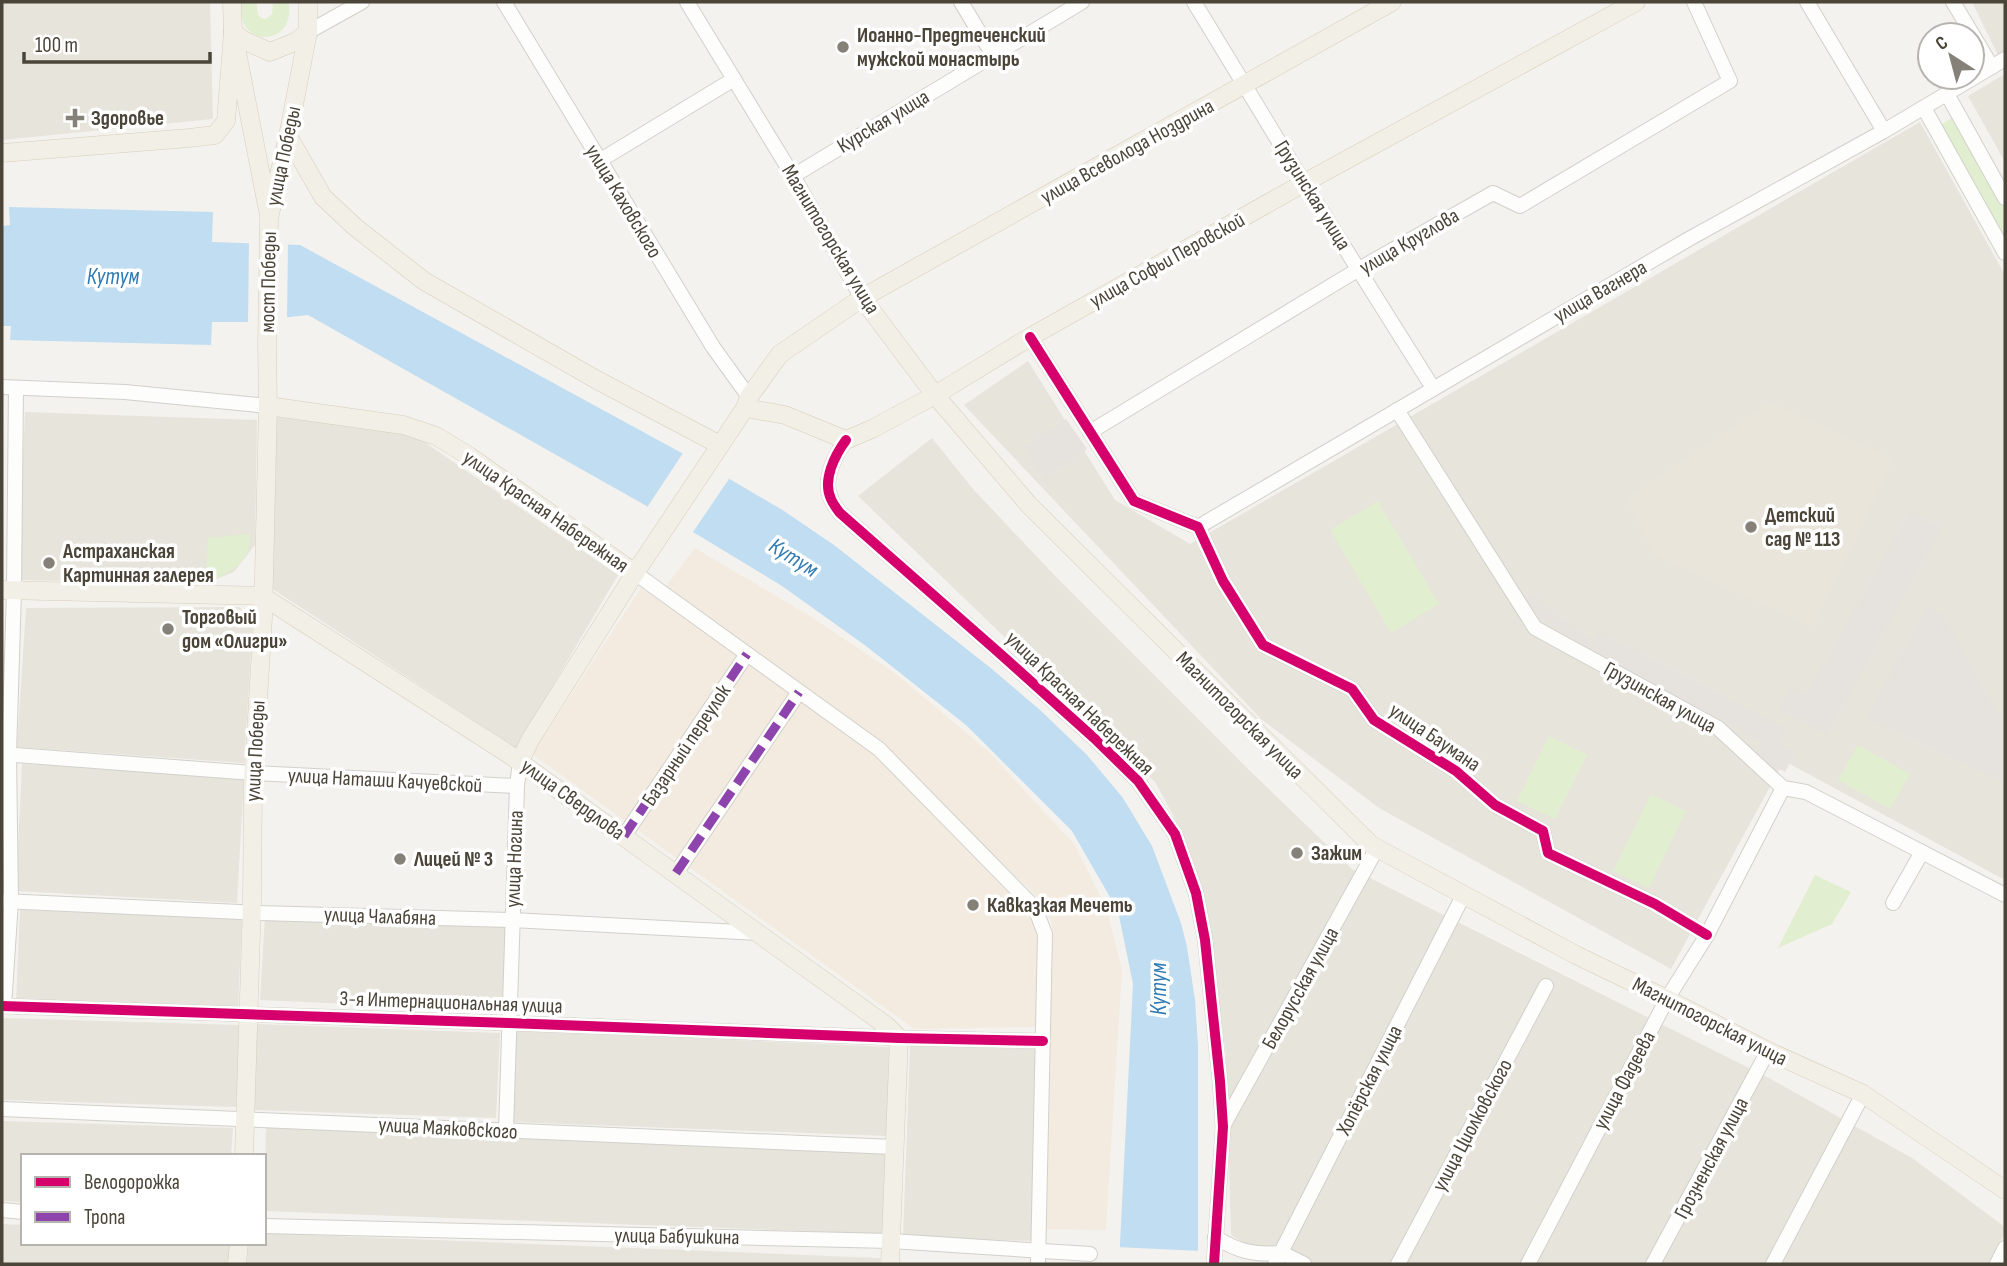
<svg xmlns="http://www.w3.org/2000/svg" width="2007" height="1266" font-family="'Sofia Sans Condensed',sans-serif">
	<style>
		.residential { fill: #e7e4dc }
		.commercial { fill: #f3ebdf }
		.industrial { fill: #e6e2de }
		.education { fill: #eae5da }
		.green { fill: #e1eecf }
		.water { fill: #c0ddf1 }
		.pier { fill: #f4f2ee }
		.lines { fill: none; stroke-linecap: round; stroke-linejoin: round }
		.minor-casing { stroke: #d2d0cb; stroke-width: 16 }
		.major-casing { stroke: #d6cebb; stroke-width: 19 }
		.minor { stroke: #fdfdfc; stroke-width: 14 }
		.major { stroke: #f2efe6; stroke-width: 18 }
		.quiet { stroke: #8e44ad; stroke-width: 9; stroke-dasharray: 18 9; stroke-linecap: butt }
		.cycleway-casing { stroke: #fff; stroke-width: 15 }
		.cycleway { stroke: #d6006c; stroke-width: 10 }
		.poi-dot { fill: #868178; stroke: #fff; stroke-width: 2.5 }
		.labels { text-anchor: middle; stroke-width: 7; stroke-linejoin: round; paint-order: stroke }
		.poi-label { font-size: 21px; font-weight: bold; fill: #4b4439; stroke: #fff; text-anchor: start }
		.street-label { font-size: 21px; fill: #4b4439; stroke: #fff }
		.water-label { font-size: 23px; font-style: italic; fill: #2e7ab2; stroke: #fff }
	</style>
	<rect width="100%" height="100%" fill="#f4f2ee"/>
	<g class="residential">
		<path d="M 2,2 L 210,2 L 213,119 L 2,140 Z"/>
		<path d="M 1972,2 L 2005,2 L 2005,53 L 1999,57 Z"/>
		<path d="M 2005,74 L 2005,162 L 1968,96 Z"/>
		<path d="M 1920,122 L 2005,275 L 2005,880 L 1784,761 L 1671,969 L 1379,808 L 1261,719 L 964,405 L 1028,361 L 1115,500 L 1190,544 Z"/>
		<path d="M 25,412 L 257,420 L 255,545 L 234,572 L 206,583 L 18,580 Z"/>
		<path d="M 273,415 L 404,428 L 618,575 L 516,748 L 268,586 Z"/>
		<path d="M 932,438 L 973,489 L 1058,579 L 1248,769 L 1352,869 L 1769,1078 L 1912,1158 L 2005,1227 L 2005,1232 L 1990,1264 L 1268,1264 L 1278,1246 L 1251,1247 L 1231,1235 L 1226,1053 L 1207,926 L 1193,860 L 1174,817 L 1155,782 L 858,496 Z"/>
		<path d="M 239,607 L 253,620 L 244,763 L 17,747 L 26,608 Z"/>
		<path d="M 22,764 L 244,776 L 237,903 L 16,891 Z"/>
		<path d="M 20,910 L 242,918 L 238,1009 L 16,1001 Z"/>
		<path d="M 265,915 L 505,924 L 505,1011 L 260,1000 Z"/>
		<path d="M 2,1018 L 240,1025 L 236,1107 L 2,1100 Z"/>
		<path d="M 257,1024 L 500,1033 L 496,1118 L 253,1110 Z"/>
		<path d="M 512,1030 L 889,1047 L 887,1136 L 512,1122 Z"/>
		<path d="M 910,1046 L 1040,1049 L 1033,1241 L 903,1237 Z"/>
		<path d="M 2,1121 L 233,1128 L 231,1156 L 23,1156 L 23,1202 L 2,1201 Z"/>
		<path d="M 266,1127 L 888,1149 L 884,1234 L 264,1211 Z"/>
		<path d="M 2,1224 L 23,1225 L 23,1243 L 231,1243 L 229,1264 L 2,1264 Z"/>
		<path d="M 264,1233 L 880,1258 L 880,1264 L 247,1264 L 248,1243 L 264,1243 Z"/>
	</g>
	<g class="commercial">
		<path d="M 695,548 L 810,616 L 896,674 L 989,752 L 1075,845 L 1107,910 L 1122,969 L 1106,1230 L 1044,1229 L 1052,923 L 1042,901 L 860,727 L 663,590 Z"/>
		<path d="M 641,588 L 876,752 L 1028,908 L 1040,937 L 1035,1027 L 914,1029 L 532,754 Z"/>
	</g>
	<g class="industrial">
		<path d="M 1066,419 L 1087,449 L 1046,478 L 1025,448 Z"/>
		<path d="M 1911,511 L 1941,528 L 1826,734 L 1780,709 L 1792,688 L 1807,696 Z"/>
		<path d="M 1532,593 L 1546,609 L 1593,639 L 1588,648 L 1540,617 L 1524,600 Z"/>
		<path d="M 1928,607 L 1941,614 L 1997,713 L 2005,718 L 2005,782 L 1867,718 Z"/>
		<path d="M 1600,632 L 1786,729 L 1778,744 L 1795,753 L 1785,772 L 1755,756 L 1762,741 L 1590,651 Z"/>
	</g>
	<path class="education" d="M 1771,403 L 1894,459 L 1813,627 L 1653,554 L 1627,499 Z"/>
	<g class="green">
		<path d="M 241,2 L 257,2 C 257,10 256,18 266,19 L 272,14 L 273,2 L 289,2 C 289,7 290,14 288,19 C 283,40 254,44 244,24 C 240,17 241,9 241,2 Z"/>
		<path d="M 1953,117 L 2005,209 L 2005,239 L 1941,125 Z"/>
		<path d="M 1378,501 L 1439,604 L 1391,633 L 1330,530 Z"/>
		<path d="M 250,534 C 250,564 231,573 206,582 L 208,538 Z"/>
		<path d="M 1549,736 L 1587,755 L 1555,819 L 1517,801 Z"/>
		<path d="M 1858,745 L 1910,774 L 1890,809 L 1838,780 Z"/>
		<path d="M 1651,794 L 1686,811 L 1649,888 L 1613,871 Z"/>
		<path d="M 1815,875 L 1851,892 L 1832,924 L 1778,948 Z"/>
	</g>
	<path class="water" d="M 9,207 L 213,212 L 212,242 L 300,245 L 733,481 L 784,511 L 834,545 L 992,669 L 1040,710 L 1087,755 L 1123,798 L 1152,846 L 1181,923 L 1187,947 L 1195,1000 L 1198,1045 L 1198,1264 L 1119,1264 L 1133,984 L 1118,911 L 1072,831 L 966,725 L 866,646 L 782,586 L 698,535 L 308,315 L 246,322 L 212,322 L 211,345 L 10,340 L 11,326 L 2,326 L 2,226 L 10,225 Z"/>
	<g class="pier">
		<path d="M 249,240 L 288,241 L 287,321 L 248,325 Z"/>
		<path d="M 685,450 L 731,476 L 691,535 L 646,509 Z"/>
		<path d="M 1116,1247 L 1201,1251 L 1201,1264 L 1115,1264 Z"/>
	</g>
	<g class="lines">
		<defs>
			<g id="minor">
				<path d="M 504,2 L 713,347 L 749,397"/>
				<path d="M 687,2 L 793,176 L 862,298"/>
				<path d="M 961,2 L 993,55"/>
				<path d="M 1194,2 L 1304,183 L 1433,388"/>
				<path d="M 1807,2 L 1884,131"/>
				<path d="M 1953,2 L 1992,67"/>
				<path d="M 308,32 L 362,2"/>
				<path d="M 1947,94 L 2005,198"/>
				<path d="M 1924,108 L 2005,253"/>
				<path d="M 599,161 L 734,79"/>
				<path d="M 793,176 L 1082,2"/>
				<path d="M 1030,337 L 1134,501 L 1198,527 L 1223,581 L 1263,645 L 1352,689 L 1374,720 L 1456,771 L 1495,805 L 1543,831 L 1548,853 L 1655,904 L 1707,935"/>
				<path d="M 2,387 L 125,392 L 268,406"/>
				<path d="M 1397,410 L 1535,628 L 1718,728 L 1783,788 L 1806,792 L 2005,895"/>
				<path d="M 1090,432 L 1359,269 L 1493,193 L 1520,206 L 1730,81 L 1694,2"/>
				<path d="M 846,440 C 835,455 822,480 831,499 C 833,504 837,509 840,513 L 997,651 L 1094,738 L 1138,781 L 1175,834 L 1196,893 L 1205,940 L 1220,1081 L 1223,1127 L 1214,1264"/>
				<path d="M 1198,527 L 1687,240 L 1884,131 L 2005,59"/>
				<path d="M 635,573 L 879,749 L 1035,908 L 1045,934 L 1038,1264"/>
				<path d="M 2,754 L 253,773 L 517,786"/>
				<path d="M 624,836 L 747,654"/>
				<path d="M 676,873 L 799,692"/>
				<path d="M 2,901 L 259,913 L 512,920 L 759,933"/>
				<path d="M 1893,903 L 1922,852"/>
				<path d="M 2,1006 L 509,1023 L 899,1038 L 1043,1041"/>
				<path d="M 4,1006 L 11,901 L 9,754 L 14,591 L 16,388"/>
				<path d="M 2,1109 L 894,1147"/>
				<path d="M 1223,1126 L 1377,848"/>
				<path d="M 506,1130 L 517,786 L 520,761"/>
				<path d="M 2,1210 L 23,1212"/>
				<path d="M 264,1226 L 891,1241 L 1090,1254"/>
				<path d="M 1215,1237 C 1239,1252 1254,1255 1282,1253"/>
				<path d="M 1282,1253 L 1304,1264"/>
				<path d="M 1275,1264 L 1463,896"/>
				<path d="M 1398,1264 L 1546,986"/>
				<path d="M 1528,1264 L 1667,999 L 1707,935 L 1783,788"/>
				<path d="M 1653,1264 L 1768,1051"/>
				<path d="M 1773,1264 L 1863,1094"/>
				<path d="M 1997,1264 L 2005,1248"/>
			</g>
			<g id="major">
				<path d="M 232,2 L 233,32 L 268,211"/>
				<path d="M 233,32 L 243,40 L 270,52 L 297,41 L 308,32"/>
				<path d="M 288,136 L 323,197 L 355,227 L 424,281 L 597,380 L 720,445"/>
				<path d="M 2,153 L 189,138 L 215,135 L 226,121 L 233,32"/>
				<path d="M 862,298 L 935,395 L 1029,505 L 1371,845 L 1576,955 L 1667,999 L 1768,1051 L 1863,1094 L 2005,1190"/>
				<path d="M 268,406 L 403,425 L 436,436 L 469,456 L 635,573"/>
				<path d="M 745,408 L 785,415 L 846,440 L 872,429 L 935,395 L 1030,337 L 1304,183 L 1636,2"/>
				<path d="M 2,590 L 262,596 L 510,755 L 887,1026 L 899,1038 L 890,1264"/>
				<path d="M 520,761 L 530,740 L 635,573 L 745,408 L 749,397 L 780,354 L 862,298 L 1392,2"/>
				<path d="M 244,1156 L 252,902 L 253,782 L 263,618 L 268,406 L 267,346 L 269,218 L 288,136 L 308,32 L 308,2"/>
				<path d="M 237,1264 L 239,1243"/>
			</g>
		</defs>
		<use href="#minor" class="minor-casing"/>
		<use href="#major" class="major-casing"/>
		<use href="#minor" class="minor"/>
		<use href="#major" class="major"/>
		<g class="quiet">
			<path d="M 624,836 L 747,654"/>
			<path d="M 676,873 L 799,692"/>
		</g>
		<defs>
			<g id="cycleway">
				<path d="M 1030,337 L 1134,501 L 1198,527 L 1223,581 L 1263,645 L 1352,689 L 1374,720 L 1456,771 L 1495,805 L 1543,831 L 1548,853 L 1655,904 L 1707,935"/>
				<path d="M 846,440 C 835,455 822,480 831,499 C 833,504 837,509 840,513 L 997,651 L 1094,738 L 1138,781 L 1175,834 L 1196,893 L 1205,940 L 1220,1081 L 1223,1127 L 1214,1264"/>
				<path d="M 2,1006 L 509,1023 L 899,1038 L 1043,1041"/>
			</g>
		</defs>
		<use href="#cycleway" class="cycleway-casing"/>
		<use href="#cycleway" class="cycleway"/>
	</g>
	<g class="poi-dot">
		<circle cx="843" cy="47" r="7"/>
		<path d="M71.5 107.5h7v7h7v7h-7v7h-7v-7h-7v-7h7z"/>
		<circle cx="1751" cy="527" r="7"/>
		<circle cx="49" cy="563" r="7"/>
		<circle cx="168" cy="629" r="7"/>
		<circle cx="1297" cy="853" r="7"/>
		<circle cx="400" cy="859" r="7"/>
		<circle cx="973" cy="905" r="7"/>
	</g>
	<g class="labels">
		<g class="poi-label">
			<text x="857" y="42">Иоанно-Предтеченский<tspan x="857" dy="24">мужской монастырь</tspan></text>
			<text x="91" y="125">Здоровье</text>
			<text x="1765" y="522">Детский<tspan x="1765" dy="24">сад № 113</tspan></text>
			<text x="63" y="558">Астраханская<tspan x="63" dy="24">Картинная галерея</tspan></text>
			<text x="182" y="624">Торговый<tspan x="182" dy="24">дом «Олигри»</tspan></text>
			<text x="1311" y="860">Зажим</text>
			<text x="414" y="866">Лицей № 3</text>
			<text x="987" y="912">Кавказкая Мечеть</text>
		</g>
		<g class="street-label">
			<text transform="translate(883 121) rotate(-31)" y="7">Курская улица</text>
			<text transform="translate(1127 151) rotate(-29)" y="7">улица Всеволода Ноздрина</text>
			<text transform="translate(283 156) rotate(-78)" y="7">улица Победы</text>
			<text transform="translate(1313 195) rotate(58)" y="7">Грузинская улица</text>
			<text transform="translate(624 201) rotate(59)" y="7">улица Каховского</text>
			<text transform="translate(831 239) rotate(59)" y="7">Магнитогорская улица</text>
			<text transform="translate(1409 241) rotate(-30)" y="7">улица Круглова</text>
			<text transform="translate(1167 260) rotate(-29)" y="7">улица Софьи Перовской</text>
			<text transform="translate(268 282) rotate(-89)" y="7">мост Победы</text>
			<text transform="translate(1600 291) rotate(-30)" y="7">улица Вагнера</text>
			<text transform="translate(546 511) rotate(35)" y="7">улица Красная Набережная</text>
			<text transform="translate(1660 697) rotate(29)" y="7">Грузинская улица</text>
			<text transform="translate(1080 703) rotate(44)" y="7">улица Красная Набережная</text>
			<text transform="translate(1240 715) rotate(45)" y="7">Магнитогорская улица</text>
			<text transform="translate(1435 737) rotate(34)" y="7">улица Баумана</text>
			<text transform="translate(686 745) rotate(-56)" y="7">Базарный переулок</text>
			<text transform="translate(255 751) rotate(-87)" y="7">улица Победы</text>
			<text transform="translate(385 780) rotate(3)" y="7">улица Наташи Качуевской</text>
			<text transform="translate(573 799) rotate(36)" y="7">улица Свердлова</text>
			<text transform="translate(514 859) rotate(-88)" y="7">улица Ногина</text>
			<text transform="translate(380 916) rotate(2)" y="7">улица Чалабяна</text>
			<text transform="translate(1300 988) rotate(-61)" y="7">Белорусская улица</text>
			<text transform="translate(451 1002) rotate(2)" y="7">3-я Интернациональная улица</text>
			<text transform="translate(1710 1021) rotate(27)" y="7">Магнитогорская улица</text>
			<text transform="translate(1369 1080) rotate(-63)" y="7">Хопёрская улица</text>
			<text transform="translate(1624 1080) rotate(-62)" y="7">улица Фадеева</text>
			<text transform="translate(1472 1125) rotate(-62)" y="7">улица Циолковского</text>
			<text transform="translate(448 1128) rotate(3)" y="7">улица Маяковского</text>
			<text transform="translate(1711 1158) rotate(-62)" y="7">Грозненская улица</text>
			<text transform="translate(677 1236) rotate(1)" y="7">улица Бабушкина</text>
		</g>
		<g class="water-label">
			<text x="113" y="284">Кутум</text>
			<text transform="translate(794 557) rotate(32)" y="8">Кутум</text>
			<text transform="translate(1158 989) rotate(-90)" y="8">Кутум</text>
		</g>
	</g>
	<rect width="2007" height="1266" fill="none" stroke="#4b4439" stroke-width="7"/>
	<rect x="21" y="1154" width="245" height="91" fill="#ffffff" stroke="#b7b4b0" stroke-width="2"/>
	<rect x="35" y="1177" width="35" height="10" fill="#d6006c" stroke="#b7b4b0" stroke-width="2"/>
	<text x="84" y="1189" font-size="21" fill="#4b4439">Велодорожка</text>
	<rect x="35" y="1212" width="35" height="10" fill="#8e44ad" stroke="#b7b4b0" stroke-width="2"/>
	<text x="84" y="1224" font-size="21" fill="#4b4439">Тропа</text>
	<g transform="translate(1951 56) rotate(324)"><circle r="33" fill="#ffffff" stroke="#b7b4b0" stroke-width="2"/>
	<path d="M0-5L12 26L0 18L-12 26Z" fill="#868178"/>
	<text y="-10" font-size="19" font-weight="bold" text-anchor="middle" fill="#4b4439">С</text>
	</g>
	<path d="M24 52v10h186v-10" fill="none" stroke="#4b4439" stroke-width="3.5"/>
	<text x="35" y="52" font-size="21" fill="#4b4439" stroke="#ffffff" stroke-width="5" paint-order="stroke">100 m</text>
</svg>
